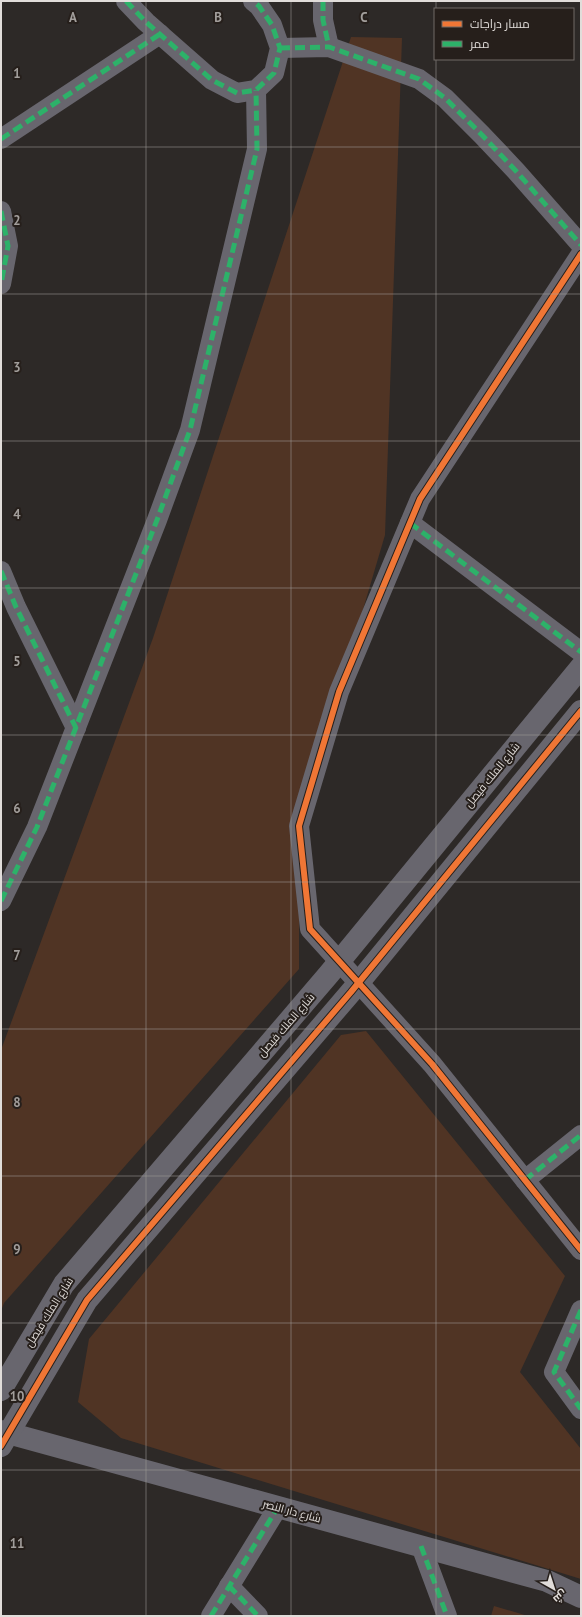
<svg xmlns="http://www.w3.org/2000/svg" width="582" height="1617" font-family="'PT Sans',Cairo,sans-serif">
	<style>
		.green { fill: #503424 }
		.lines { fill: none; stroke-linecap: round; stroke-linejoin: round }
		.minor { stroke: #68666e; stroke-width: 20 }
		.tertiary { stroke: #68666e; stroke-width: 22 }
		.quiet { stroke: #2db169; stroke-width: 5; stroke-dasharray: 10 5; stroke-linecap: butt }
		.cycleway-casing { stroke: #261f1b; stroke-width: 8 }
		.cycleway { stroke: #f07635; stroke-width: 6 }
		.grid { fill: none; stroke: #a29e9b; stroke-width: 1; stroke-opacity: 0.55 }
		.labels { text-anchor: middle; stroke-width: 4; stroke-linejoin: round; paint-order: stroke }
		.street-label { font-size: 11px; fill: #e1ddda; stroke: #261f1b }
		.grid-label { font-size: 13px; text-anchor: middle; font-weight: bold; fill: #a29e9b; stroke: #261f1b; stroke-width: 4; stroke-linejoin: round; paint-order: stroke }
	</style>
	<rect width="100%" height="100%" fill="#2d2927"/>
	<g class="green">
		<path d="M 351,37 L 402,38 L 385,535 L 299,826 L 299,969 L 4,1303 L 1,1311 L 1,1050 L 153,638 Z"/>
		<path d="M 366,1031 L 565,1276 L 520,1372 L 581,1449 L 581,1579 L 121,1438 L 78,1402 L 89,1339 L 341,1035 Z"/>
		<path d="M 494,1606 L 528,1616 L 491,1616 Z"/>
	</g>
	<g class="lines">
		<g class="minor">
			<path d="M 126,1 L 146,22 L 212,80 L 237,93 L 256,90 L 274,73 L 280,48 L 272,25 L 259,6 L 253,1"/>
			<path d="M 323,1 L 323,20 L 329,47"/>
			<path d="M 280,48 L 329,47 L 419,79 L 445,98 L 482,135 L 516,171 L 581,245"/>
			<path d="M 1,139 L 160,34"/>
			<path d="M 1,211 L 8,246 L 1,284"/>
			<path d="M 581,254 L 420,499 L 339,692 L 299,826 L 310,929 L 432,1064 L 581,1250"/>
			<path d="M 410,523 L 581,652"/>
			<path d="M 1,571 L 16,607 L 76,728"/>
			<path d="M 1,901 L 37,827 L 157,520 L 190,430 L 257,149 L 256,90"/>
			<path d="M 525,1180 L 581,1135"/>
			<path d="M 581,1310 L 554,1372 L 581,1409"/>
			<path d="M 421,1546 L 447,1616"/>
			<path d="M 229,1586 L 258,1616"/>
			<path d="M 211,1616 L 278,1507"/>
		</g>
		<g class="tertiary">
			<path d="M 1,1390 L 64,1284 L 329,974 L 581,667"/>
			<path d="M 1,1431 L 547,1581 L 581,1597"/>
			<path d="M 1,1446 L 87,1300 L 351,992 L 581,711"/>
		</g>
		<g class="quiet">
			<path d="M 126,1 L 146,22 L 212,80 L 237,93 L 256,90 L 274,73 L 280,48 L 272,25 L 259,6 L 253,1"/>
			<path d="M 323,1 L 323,20 L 329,47"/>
			<path d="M 280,48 L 329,47 L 419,79 L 445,98 L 482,135 L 516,171 L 581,245"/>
			<path d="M 1,139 L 160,34"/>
			<path d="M 1,211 L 8,246 L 1,284"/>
			<path d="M 410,523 L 581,652"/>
			<path d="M 1,571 L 16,607 L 76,728"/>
			<path d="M 1,901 L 37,827 L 157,520 L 190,430 L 257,149 L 256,90"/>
			<path d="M 525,1180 L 581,1135"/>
			<path d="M 581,1310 L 554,1372 L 581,1409"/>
			<path d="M 421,1546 L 447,1616"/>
			<path d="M 229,1586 L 258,1616"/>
			<path d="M 211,1616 L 278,1507"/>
		</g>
		<defs>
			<g id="cycleway">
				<path d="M 581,254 L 420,499 L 339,692 L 299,826 L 310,929 L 432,1064 L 581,1250"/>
				<path d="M 1,1446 L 87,1300 L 351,992 L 581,711"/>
			</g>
		</defs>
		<use href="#cycleway" class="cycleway-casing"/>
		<use href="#cycleway" class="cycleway"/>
	</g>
	<path class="grid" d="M 146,1 L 146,1616M 291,1 L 291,1616M 436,1 L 436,9M 436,59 L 436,1616M 1,147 L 581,147M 1,294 L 581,294M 1,441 L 581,441M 1,588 L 581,588M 1,735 L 581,735M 1,882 L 581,882M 1,1029 L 581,1029M 1,1176 L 581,1176M 1,1323 L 581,1323M 1,1470 L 581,1470"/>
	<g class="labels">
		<g class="street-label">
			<text transform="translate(492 775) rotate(-51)" y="4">شارع الملك فيصل</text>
			<text transform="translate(286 1025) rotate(-49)" y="4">شارع الملك فيصل</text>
			<text transform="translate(49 1312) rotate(-58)" y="4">شارع الملك فيصل</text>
			<text transform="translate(292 1511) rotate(15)" y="4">شارع دار النصر</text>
		</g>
	</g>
	<g class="grid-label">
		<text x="73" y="22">A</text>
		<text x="218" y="22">B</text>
		<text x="364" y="22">C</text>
		<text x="17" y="78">1</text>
		<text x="17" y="225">2</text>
		<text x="17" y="372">3</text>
		<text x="17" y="519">4</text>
		<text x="17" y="666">5</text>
		<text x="17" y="813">6</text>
		<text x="17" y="960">7</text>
		<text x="17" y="1107">8</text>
		<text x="17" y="1254">9</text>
		<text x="17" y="1401">10</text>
		<text x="17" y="1548">11</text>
	</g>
	<rect width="582" height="1617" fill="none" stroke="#e1ddda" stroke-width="4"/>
	<rect x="434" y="8" width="140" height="52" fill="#261f1b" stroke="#716b67"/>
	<rect x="442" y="21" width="20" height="6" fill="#f07635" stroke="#716b67"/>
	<text x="470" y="28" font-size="12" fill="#e1ddda">مسار دراجات</text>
	<rect x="442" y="41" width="20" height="6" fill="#2db169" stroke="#716b67"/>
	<text x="470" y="48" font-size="12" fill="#e1ddda">ممر</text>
	<g transform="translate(554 1589) rotate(141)" stroke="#261f1b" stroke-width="3" paint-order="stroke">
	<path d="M0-3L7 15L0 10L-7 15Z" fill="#e1ddda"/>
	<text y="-6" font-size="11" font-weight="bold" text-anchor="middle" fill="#e1ddda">ش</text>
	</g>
</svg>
